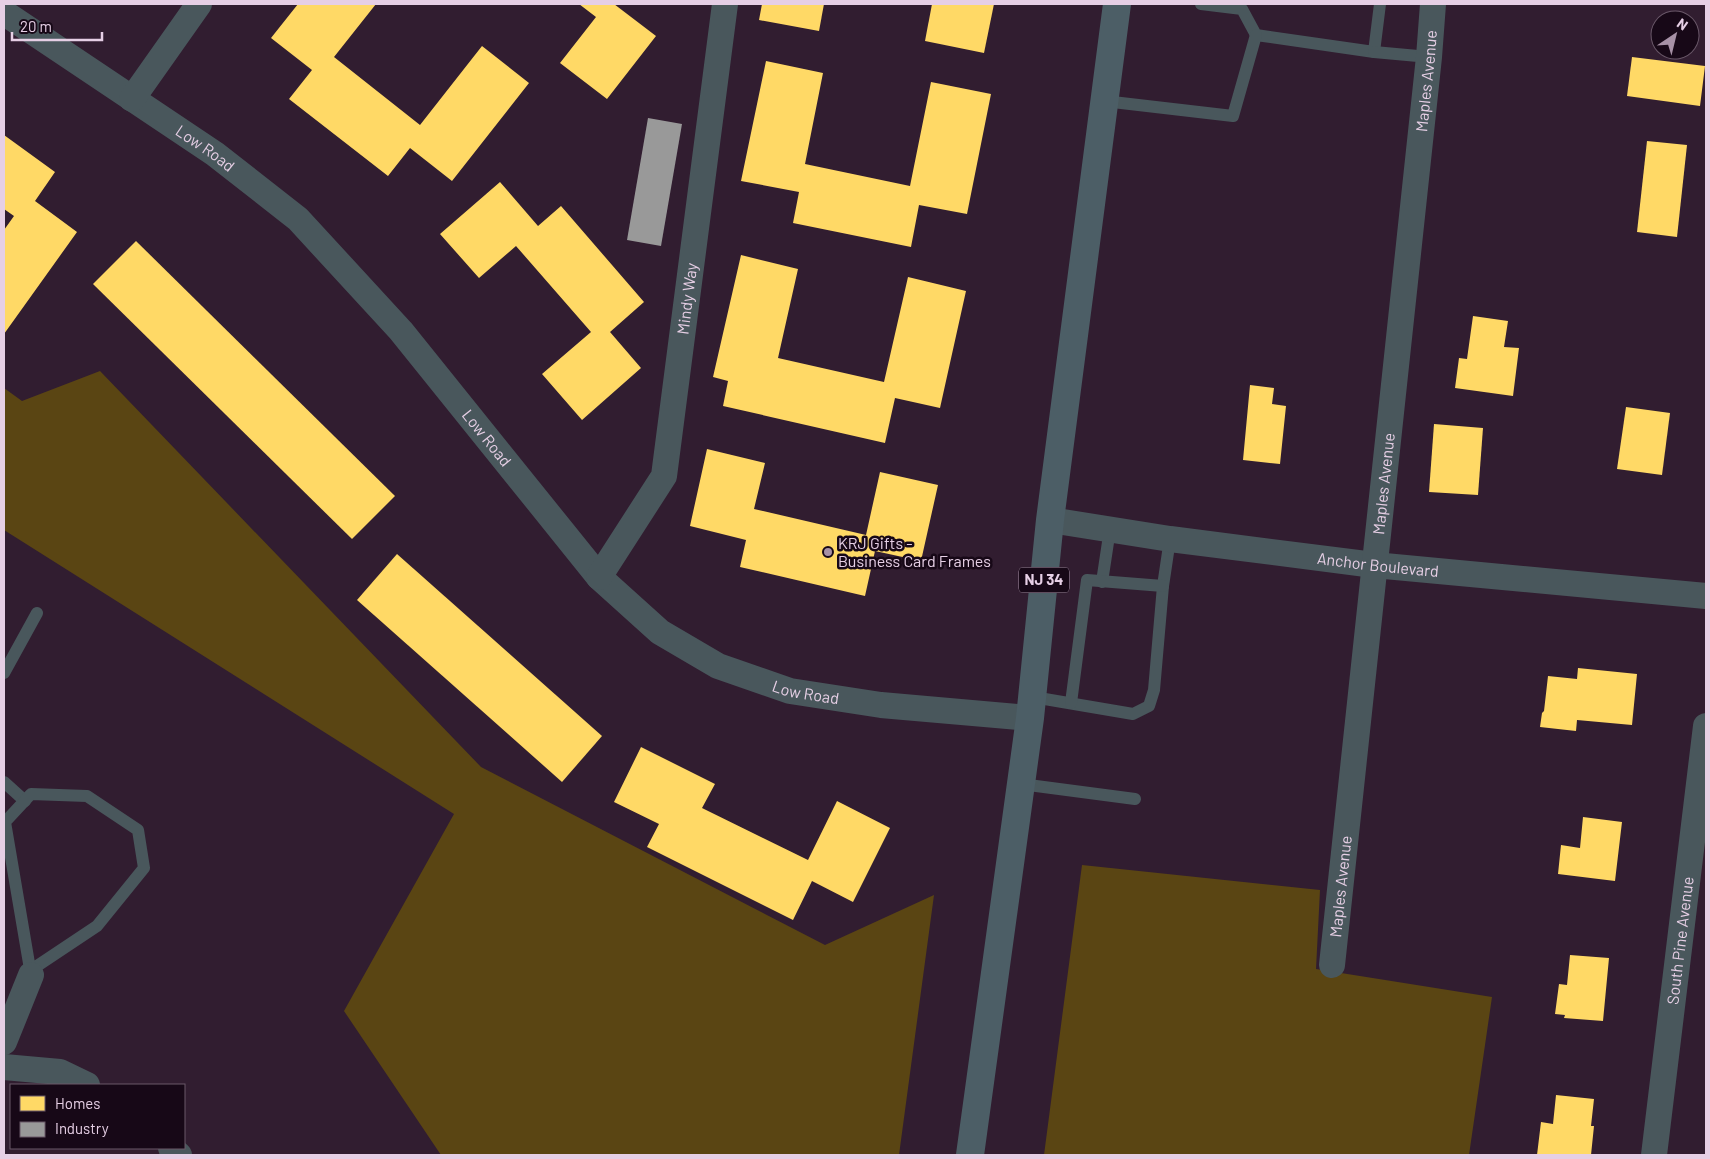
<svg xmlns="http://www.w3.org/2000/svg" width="1710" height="1159" font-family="Barlow,sans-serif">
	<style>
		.forest { fill: #5a4513 }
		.homes { fill: #ffd966 }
		.industry { fill: #999 }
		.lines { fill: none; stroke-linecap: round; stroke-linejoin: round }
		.lane { stroke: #49575c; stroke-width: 12 }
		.street { stroke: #49575c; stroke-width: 26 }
		.primary { stroke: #4c5e66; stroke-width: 28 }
		.poi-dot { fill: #a791a6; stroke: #170817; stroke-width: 2 }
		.labels { text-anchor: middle; stroke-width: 5; stroke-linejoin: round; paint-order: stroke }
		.shield { fill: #170817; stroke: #a893a7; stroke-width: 1 }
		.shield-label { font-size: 15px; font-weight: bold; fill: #e6cfe5 }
		.street-label { font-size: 16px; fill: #e6cfe5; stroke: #170817 }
		.poi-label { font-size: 16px; fill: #e6cfe5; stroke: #170817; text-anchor: start }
	</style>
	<rect width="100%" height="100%" fill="#311d30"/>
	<g class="forest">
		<path d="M 100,371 L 481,767 L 825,945 L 934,895 L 899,1155 L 441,1155 L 344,1011 L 454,814 L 4,530 L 4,388 L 22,401 Z"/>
		<path d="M 1082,865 L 1320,890 L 1316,969 L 1492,997 L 1469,1155 L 1044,1155 Z"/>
	</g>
	<g class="homes">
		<path d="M 298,4 L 376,4 L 334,57 L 420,125 L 482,46 L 529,83 L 452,181 L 410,148 L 388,176 L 289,99 L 312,70 L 271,38 Z"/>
		<path d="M 579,4 L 614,4 L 656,36 L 607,99 L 560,63 L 596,17 Z"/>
		<path d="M 762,4 L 824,4 L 819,31 L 759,20 Z"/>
		<path d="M 932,4 L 994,4 L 984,53 L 925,41 Z"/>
		<path d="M 1632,57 L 1705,66 L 1700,106 L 1627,96 Z"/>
		<path d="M 766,61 L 823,73 L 805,164 L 910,186 L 931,82 L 991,94 L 967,214 L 919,205 L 911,247 L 793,223 L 799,192 L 741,181 Z"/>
		<path d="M 4,135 L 55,172 L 35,201 L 77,232 L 4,334 L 4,230 L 14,216 L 4,209 Z"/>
		<path d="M 1647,141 L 1687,145 L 1677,237 L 1637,232 Z"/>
		<path d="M 500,182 L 538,226 L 561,206 L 644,302 L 610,332 L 641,368 L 582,420 L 542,374 L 591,332 L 516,246 L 479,278 L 440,234 Z"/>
		<path d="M 136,241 L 395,496 L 352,539 L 93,284 Z"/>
		<path d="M 741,255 L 798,269 L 778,358 L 884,382 L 908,277 L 966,291 L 940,408 L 895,398 L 885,443 L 723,406 L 728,381 L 713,377 Z"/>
		<path d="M 1473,316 L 1508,321 L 1504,347 L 1519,348 L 1513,396 L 1455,388 L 1459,358 L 1467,359 Z"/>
		<path d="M 1250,385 L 1274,388 L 1272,404 L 1286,406 L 1280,464 L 1243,460 Z"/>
		<path d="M 1626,407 L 1670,413 L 1662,475 L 1617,469 Z"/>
		<path d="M 1434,424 L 1483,428 L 1478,495 L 1429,492 Z"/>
		<path d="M 707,449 L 765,463 L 754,509 L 866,535 L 880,472 L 938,485 L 921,561 L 875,551 L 865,596 L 740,567 L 746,540 L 690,526 Z"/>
		<path d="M 397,554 L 602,736 L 562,782 L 357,600 Z"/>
		<path d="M 1578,668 L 1637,674 L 1632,725 L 1577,720 L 1576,731 L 1540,727 L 1542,713 L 1544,711 L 1548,676 L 1577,679 Z"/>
		<path d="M 641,747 L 715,784 L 702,808 L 808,860 L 837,801 L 890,828 L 853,902 L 812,881 L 793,920 L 647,847 L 659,824 L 614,802 Z"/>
		<path d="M 1583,817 L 1622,822 L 1615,881 L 1558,874 L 1561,845 L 1580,848 Z"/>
		<path d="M 1570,955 L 1609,958 L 1603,1021 L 1564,1018 L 1565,1015 L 1555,1014 L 1559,984 L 1567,985 Z"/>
		<path d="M 1556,1095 L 1594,1099 L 1591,1126 L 1594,1126 L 1591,1155 L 1537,1155 L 1541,1122 L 1553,1124 Z"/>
	</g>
	<path class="industry" d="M 648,118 L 682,124 L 661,246 L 627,240 Z"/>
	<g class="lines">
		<g class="lane">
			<path d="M 1201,4 L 1242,9 L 1256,35 L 1374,52 L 1380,4"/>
			<path d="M 1374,52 L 1429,57"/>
			<path d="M 1104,101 L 1233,116 L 1256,35"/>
			<path d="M 1102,582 L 1110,529"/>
			<path d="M 4,673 L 37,613"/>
			<path d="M 1033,697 L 1133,714 L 1149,706 L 1154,690 L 1163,586 L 1170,539"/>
			<path d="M 1071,703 L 1087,580 L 1163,586"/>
			<path d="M 4,782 L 25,801"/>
			<path d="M 1021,784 L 1135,799"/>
			<path d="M 31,794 L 87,796 L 138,830 L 144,868 L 97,926 L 34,968 L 31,975 L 5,822 Z"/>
		</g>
		<g class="street">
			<path id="s1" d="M 4,14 L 9,16 L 215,154 L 298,219 L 401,331 L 599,577 L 660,632 L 718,666 L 790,691 L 881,705 L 1030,718"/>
			<path d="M 132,99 L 199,4"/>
			<path id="s2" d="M 1050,520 L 1170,539 L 1374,565 L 1706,596"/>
			<path id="s3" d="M 599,577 L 664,476 L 725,4"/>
			<path id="s4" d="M 1332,965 L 1429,57 L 1433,4"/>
			<path d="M 4,1042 L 31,975"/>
			<path d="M 4,1067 L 60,1072 L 87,1085"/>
			<path d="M 171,1148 L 179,1155"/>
			<path id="s5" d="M 1654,1155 L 1706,726"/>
		</g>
		<path class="primary" d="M 970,1155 L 1030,718 L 1050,520 L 1117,4"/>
	</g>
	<circle class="poi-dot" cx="828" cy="552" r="5"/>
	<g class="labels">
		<rect class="shield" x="1019" y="567.5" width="50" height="25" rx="4"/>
		<g class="shield-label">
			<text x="1044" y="585">NJ 34</text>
		</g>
		<g class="street-label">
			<text dy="6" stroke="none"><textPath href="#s4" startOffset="889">Maples Avenue</textPath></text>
			<text dy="6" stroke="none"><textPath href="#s1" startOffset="242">Low Road</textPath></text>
			<text dy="6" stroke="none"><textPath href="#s3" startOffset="299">Mindy Way</textPath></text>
			<text dy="6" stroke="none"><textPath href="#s1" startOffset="648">Low Road</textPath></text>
			<text dy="6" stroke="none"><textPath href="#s4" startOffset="484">Maples Avenue</textPath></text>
			<text dy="6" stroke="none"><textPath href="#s2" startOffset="331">Anchor Boulevard</textPath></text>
			<text dy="6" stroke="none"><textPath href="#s1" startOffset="1068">Low Road</textPath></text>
			<text dy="6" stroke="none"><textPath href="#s4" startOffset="79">Maples Avenue</textPath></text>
			<text dy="6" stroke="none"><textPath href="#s5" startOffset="216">South Pine Avenue</textPath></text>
		</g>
		<g class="poi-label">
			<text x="838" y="549">KRJ Gifts -<tspan x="838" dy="18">Business Card Frames</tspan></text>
		</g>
	</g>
	<rect width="1710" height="1159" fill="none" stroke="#e6cfe5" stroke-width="10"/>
	<rect x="10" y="1084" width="175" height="65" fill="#170817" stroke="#6a5869"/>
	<rect x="20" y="1096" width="25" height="15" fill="#ffd966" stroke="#6a5869"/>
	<text x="55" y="1109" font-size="15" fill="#e6cfe5">Homes</text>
	<rect x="20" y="1122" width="25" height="15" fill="#999999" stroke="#6a5869"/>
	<text x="55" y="1134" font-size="15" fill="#e6cfe5">Industry</text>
	<g transform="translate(1675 35) rotate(35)"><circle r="24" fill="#170817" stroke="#6a5869"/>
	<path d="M0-4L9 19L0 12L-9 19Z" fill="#a791a6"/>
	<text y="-8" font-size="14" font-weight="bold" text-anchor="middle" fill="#e6cfe5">N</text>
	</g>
	<path d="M12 32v8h90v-8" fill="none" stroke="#e6cfe5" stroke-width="2.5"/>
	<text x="20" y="32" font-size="15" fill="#e6cfe5" stroke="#170817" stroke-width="4" paint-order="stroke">20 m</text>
</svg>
